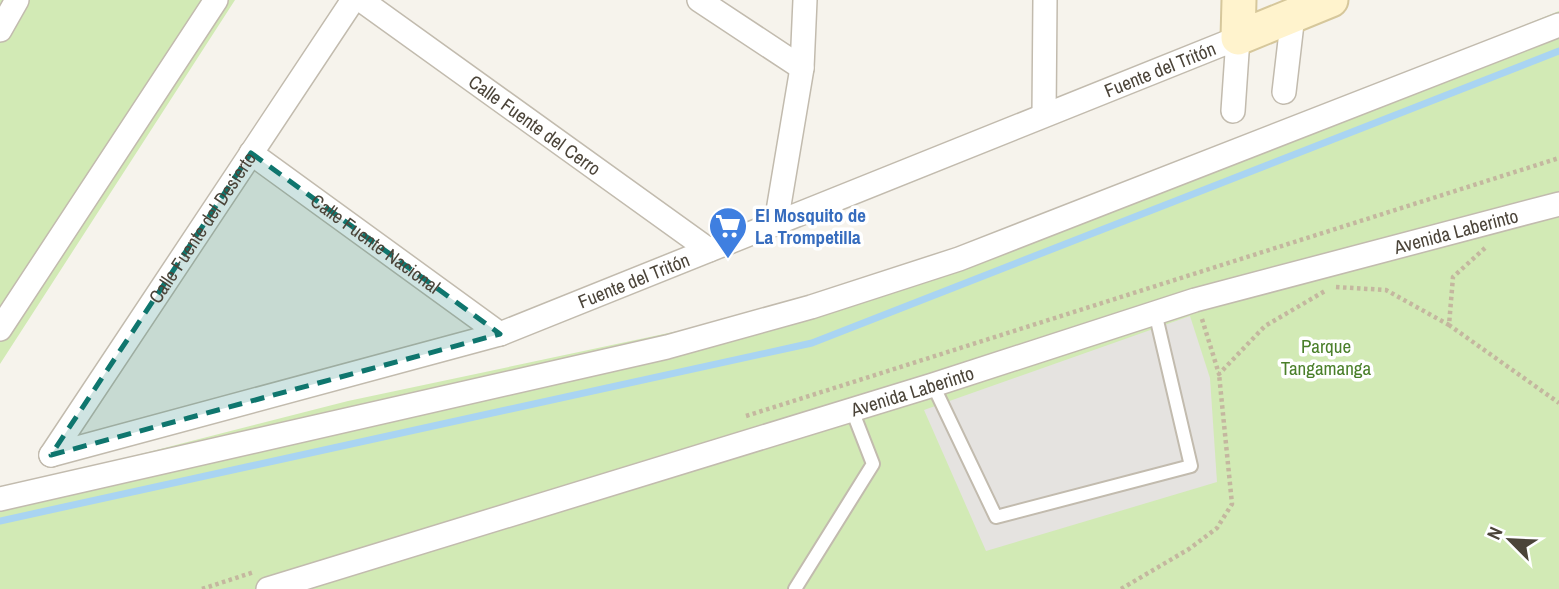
<svg xmlns="http://www.w3.org/2000/svg" width="1559" height="589" font-family="'Archivo Narrow',sans-serif">
  <rect width="100%" height="100%" fill="#f6f3ec"/>
  <!-- green -->
  <path fill="#d2eab5" d="M 0,0 L 235,0 L 0,364 Z
    M 1559,11 L 1559,589 L 0,589 L 0,490 L 348,401 L 744,317 L 827,295 L 1121,189 Z"/>
  <!-- parking -->
  <path fill="#e5e3e0" d="M 1190,316 L 1210,378 L 1217,482 L 986,551 L 924,410 Z"/>
  <g fill="none" stroke-linecap="round" stroke-linejoin="round">
    <!-- stream -->
    <path stroke="#a9d4f2" stroke-width="7" d="M 0,521 L 812,343 L 1559,51"/>
    <defs>
      <path id="lane" d="M 933,385 L 996,517 L 1191,466 L 1155,312
        M 795,589 L 873,464 L 852,410"/>
      <g id="street">
        <path id="s1" d="M 361,0 L 709,250"/>
        <path d="M 699,0 L 802,68"/>
        <path d="M 0,30 L 17,0"/>
        <path d="M 1284,92 L 1293,15"/>
        <path d="M 1044,115 L 1045,0"/>
        <path id="s2" d="M 251,153 L 500,334"/>
        <path d="M 776,223 L 802,68 L 805,0"/>
        <path d="M 0,329 L 216,0"/>
        <path id="s3" d="M 51,455 L 500,334 L 1238,38 L 1233,111"/>
        <path id="s4" d="M 51,455 L 353,0"/>
        <path d="M 0,499 L 667,347 L 811,307 L 959,259 L 1559,25"/>
        <path id="s5" d="M 268,589 L 933,385 L 1195,300 L 1559,204"/>
      </g>
      <path id="secondary" d="M 1239,0 L 1238,38 L 1331,0"/>
    </defs>
    <!-- lane casing -->
    <use href="#lane" stroke="#c2bbae" stroke-width="16"/>
    <!-- street casing -->
    <use href="#street" stroke="#c2bbae" stroke-width="26"/>
    <!-- secondary casing -->
    <use href="#secondary" stroke="#d6c79b" stroke-width="37"/>
    <!-- path -->
    <path stroke="#c4b79f" stroke-width="4.5" stroke-dasharray="3.5 3.5" stroke-linecap="butt" d="M 1485,248 L 1453,277 L 1449,325 L 1559,403
      M 1336,287 L 1386,290 L 1449,325
      M 1202,319 L 1219,374 L 1265,326 L 1325,291
      M 746,416 L 1559,158
      M 202,589 L 254,572
      M 1121,589 L 1189,549 L 1217,528 L 1232,504 L 1219,374"/>
    <!-- lane -->
    <use href="#lane" stroke="#fff" stroke-width="12"/>
    <!-- street -->
    <use href="#street" stroke="#fff" stroke-width="23"/>
    <!-- secondary -->
    <use href="#secondary" stroke="#fff3cd" stroke-width="33"/>
  </g>
  <!-- marked area -->
  <path fill="#0f766e" fill-opacity="0.2" stroke="#0f766e" stroke-width="5" stroke-dasharray="14 9" stroke-linejoin="round" d="M 251,153 L 500,334 L 51,455 Z"/>
  <!-- icons -->
  <defs>
    <symbol id="supermarket-pin" viewBox="-11 -11 22 30"><path d="M0 17L-7.5 6A9.5 9.5 0 1 1 7.5 6Z" fill="#3f7fe0" stroke="#fff"/><path d="M-6-5.5h2.5l.6 2H6L4.5 2H-2.5L-4.4-4H-6ZM-1.5 3.2a1.3 1.3 0 1 0 .1 0ZM3 3.2a1.3 1.3 0 1 0 .1 0Z" fill="#fff"/></symbol>
  </defs>
  <g fill-rule="evenodd">
    <use href="#supermarket-pin" x="706" y="204" width="44" height="60"/>
  </g>
  <g text-anchor="middle" stroke-width="7" stroke-linejoin="round" paint-order="stroke">
    <!-- street labels -->
    <g font-size="19" fill="#4b4439" stroke="#fff">
      <text dy="7" stroke="none"><textPath href="#s3" startOffset="1176">Fuente del Tritón</textPath></text>
      <text dy="7" stroke="none"><textPath href="#s1" startOffset="214">Calle Fuente del Cerro</textPath></text>
      <text dy="7" stroke="none"><textPath href="#s4" startOffset="273">Calle Fuente del Desierto</textPath></text>
      <text dy="7" stroke="none"><textPath href="#s5" startOffset="1241">Avenida Laberinto</textPath></text>
      <text dy="7" stroke="none"><textPath href="#s2" startOffset="154">Calle Fuente Nacional</textPath></text>
      <text dy="7" stroke="none"><textPath href="#s3" startOffset="609">Fuente del Tritón</textPath></text>
      <text dy="7" stroke="none"><textPath href="#s5" startOffset="674">Avenida Laberinto</textPath></text>
    </g>
    <!-- shop labels -->
    <g font-size="19" font-weight="bold" fill="#366cbe" stroke="#fff" text-anchor="start">
      <text x="755" y="222">El Mosquito de<tspan x="755" dy="22">La Trompetilla</tspan></text>
    </g>
    <!-- park labels -->
    <g font-size="19" fill="#4a7f2a" stroke="#fff">
      <text x="1326" y="353">Parque<tspan x="1326" dy="22">Tangamanga</tspan></text>
    </g>
  </g>
  <!-- north arrow -->
  <g transform="translate(1510 540) rotate(294)" stroke="#ffffff" stroke-width="5" paint-order="stroke">
  <path d="M0-5L12 26L0 18L-12 26Z" fill="#4b4439"/>
  <text y="-10" font-size="19" font-weight="bold" text-anchor="middle" fill="#4b4439">N</text>
  </g>
</svg>
